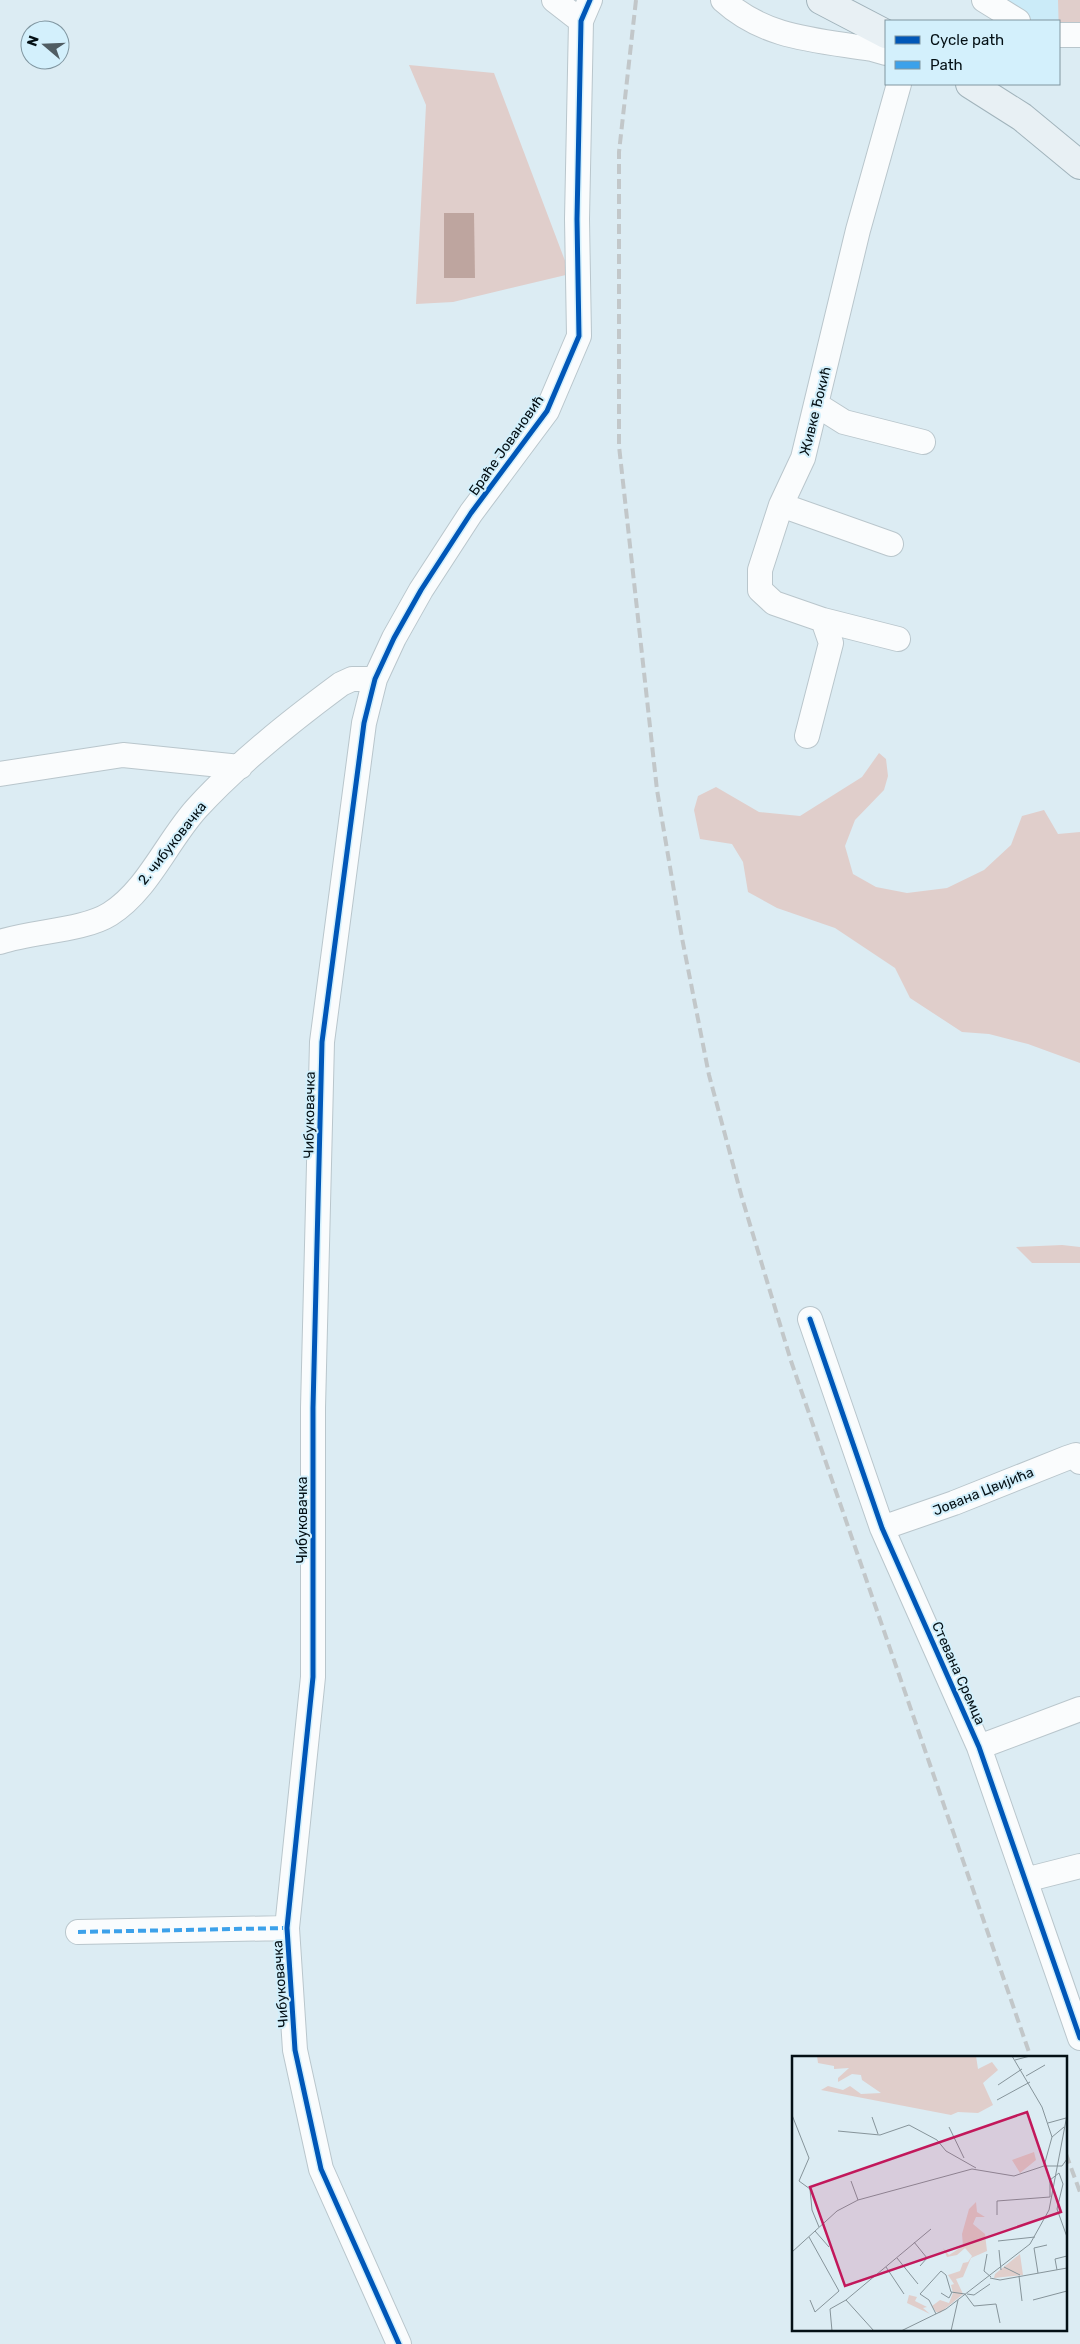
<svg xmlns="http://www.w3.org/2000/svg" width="1080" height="2344" font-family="Rubik,sans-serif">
  <rect width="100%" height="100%" fill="#dcecf3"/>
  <!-- built -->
  <path fill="#cbebf8" d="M 984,0 L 1080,0 L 1059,36 L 1059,21 L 1018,21 Z"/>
  <!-- green -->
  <path fill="#e0cecb" d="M 1058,0 L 1080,0 L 1080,36 L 1059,36 Z
    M 409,65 L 494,73 L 570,274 L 453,302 L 416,304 L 426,105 Z
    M 879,753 L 886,759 L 888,776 L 884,790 L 855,820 L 845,846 L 853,874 L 876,887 L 907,893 L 947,888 L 984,870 L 1011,845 L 1022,816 L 1044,810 L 1058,834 L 1080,832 L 1080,1063 L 1028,1044 L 989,1034 L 962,1032 L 910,998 L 895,968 L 835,928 L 777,908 L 748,892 L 743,862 L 732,844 L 700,839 L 694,810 L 698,796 L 716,787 L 759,812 L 800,816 L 862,777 Z
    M 1062,1245 L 1080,1247 L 1080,1263 L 1032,1263 L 1016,1247 Z"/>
  <!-- water -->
  <path fill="#bea59f" d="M 444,213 L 474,213 L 475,278 L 444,278 Z"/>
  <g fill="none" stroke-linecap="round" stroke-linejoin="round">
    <defs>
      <path id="minor" d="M 554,0 L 581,21
        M 723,0 C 766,39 817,40 872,49 L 886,53
        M 984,0 L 1018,21
        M 1059,35 L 1080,35
        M 817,405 L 844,422 L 923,442
        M 781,505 L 891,544
        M 898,639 L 823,620 L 774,603 L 760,590 L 760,570 L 781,505 L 803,458 L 858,230 L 899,84
        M 807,736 L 831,643 L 823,620
        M 0,774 L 123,755 L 240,767
        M 0,942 C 32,931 83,931 110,914 C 148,890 167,841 197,808 C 239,762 291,721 341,684 L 352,679 L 375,679
        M 810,1319 L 882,1528 L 979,1747 L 1080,2038
        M 882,1528 L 954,1503 L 1067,1458 L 1076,1455 L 1080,1462
        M 979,1747 L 1080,1709
        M 1025,1880 L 1080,1866
        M 78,1932 L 287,1928
        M 399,2344 L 321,2169 L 295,2050 L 287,1928 L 313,1677 L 313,1408 L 322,1042 L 364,723 L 375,679 L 394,638 L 421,590 L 471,513 L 547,411 L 579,336 L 577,219 L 581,21 L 590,0"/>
      <path id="major" d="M 821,0 L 886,34
        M 970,84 L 1022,117 L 1080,165"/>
    </defs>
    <!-- minor casing -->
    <use href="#minor" stroke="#b9c6cc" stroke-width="26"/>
    <!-- major casing -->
    <use href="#major" stroke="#a1b3bb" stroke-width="30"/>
    <!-- minor -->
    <use href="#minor" stroke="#fafcfd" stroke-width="24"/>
    <!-- major -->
    <use href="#major" stroke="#e8f0f4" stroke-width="28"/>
    <!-- rail -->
    <path stroke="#c2c7c9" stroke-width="4" stroke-dasharray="10 5" stroke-linecap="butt" d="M 636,0 L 619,152 L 619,446 L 657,790 L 682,938 L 709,1075 L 742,1198 L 791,1361 L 1031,2058
      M 1066,2154 L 1080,2192"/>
    <!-- quiet -->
    <path stroke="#3ca1ea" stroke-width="4" stroke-dasharray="8 4" stroke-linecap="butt" d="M 78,1932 L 287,1928"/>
    <defs>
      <path id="cycleway" d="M 810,1319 L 882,1528 L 979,1747 L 1080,2038
        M 399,2344 L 321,2169 L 295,2050 L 287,1928 L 313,1677 L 313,1408 L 322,1042 L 364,723 L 375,679 L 394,638 L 421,590 L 471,513 L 547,411 L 579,336 L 577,219 L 581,21 L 590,0"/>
    </defs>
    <!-- cycleway casing -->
    <use href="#cycleway" stroke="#d3f0fc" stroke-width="8"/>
    <!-- cycleway -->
    <use href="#cycleway" stroke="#0057b8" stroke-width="5"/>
  </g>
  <g text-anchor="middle" stroke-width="4" stroke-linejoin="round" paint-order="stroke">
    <!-- street labels -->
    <g font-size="14" fill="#041015" stroke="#d3f0fc">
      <text transform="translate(815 411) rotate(-76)" y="5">Живке Ђокић</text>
      <text transform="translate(506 445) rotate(-55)" y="5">Браће Јовановић</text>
      <text transform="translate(172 843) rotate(-52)" y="5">2. чибуковачка</text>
      <text transform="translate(309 1115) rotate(-89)" y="5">Чибуковачка</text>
      <text transform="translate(983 1491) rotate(-22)" y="5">Јована Цвијића</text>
      <text transform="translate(302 1520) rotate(-90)" y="5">Чибуковачка</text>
      <text transform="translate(959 1673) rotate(66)" y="5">Стевана Сремца</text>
      <text transform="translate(280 1984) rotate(-94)" y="5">Чибуковачка</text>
    </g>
  </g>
  <!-- overview -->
  <g transform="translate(792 2056)">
    <rect width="275" height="275" fill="#dcecf3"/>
    <path d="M 25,0 L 184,0 L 186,13 L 200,6 L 206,14 L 191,27 L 201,49 L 186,57 L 166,56 L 159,59 L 29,34 L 36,30 L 51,34 L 58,30 L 69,38 L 89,37 L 70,24 L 69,19 L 60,18 L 46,26 L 46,22 L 57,12 L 42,13 L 42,10 L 26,7 ZM 242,96 L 244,104 L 228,117 L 220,104 ZM 184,146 L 185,156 L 193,161 L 184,161 L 181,168 L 193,178 L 195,195 L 179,202 L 171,221 L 164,223 L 171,238 L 148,257 L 144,256 L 140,250 L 148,244 L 157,247 L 161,237 L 159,229 L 162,228 L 156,219 L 168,215 L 171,207 L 176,206 L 180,200 L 173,192 L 165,199 L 155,201 L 151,192 L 157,199 L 171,190 L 170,178 L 177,153 ZM 228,198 L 231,219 L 202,222 L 203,218 ZM 117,239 L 125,241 L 123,245 L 135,251 L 131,252 L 138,258 L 115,247 Z" fill="#e0cecb"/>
    <path fill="none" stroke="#86949a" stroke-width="1" d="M 220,0 L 250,51 L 260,81M 223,4 L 238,0M 234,20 L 253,9M 206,29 L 230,13M 205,44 L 238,26M 0,59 L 17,102 L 7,125 L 18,133 L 20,154 L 27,171M 80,61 L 86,78M 256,67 L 274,62M 157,71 L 172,102M 46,75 L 88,79 L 117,69 L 145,84 L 154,95 L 184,112M 252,110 L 260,81 L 272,71M 59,125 L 66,144M 205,159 L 205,145 L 258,141 L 258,124 L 267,117 L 271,128 L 265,153 L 275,181M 23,175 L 37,191M 17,181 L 47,235 L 23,256 L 18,244M 206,185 L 243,181M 122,186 L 135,202 L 128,210M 207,194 L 209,214M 0,196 L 45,155 L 66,144 L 180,113 L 222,120 L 252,110 L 270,110 L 275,103M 195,198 L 192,215 L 199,221M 105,202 L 126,228M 94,211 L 112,238M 212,211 L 228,219M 265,214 L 263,203 L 275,200M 246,217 L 242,192 L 255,189M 227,220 L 230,245M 198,222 L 208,224 L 275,212M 149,237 L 157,242 L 160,236M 175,238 L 182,239 L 198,228M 241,244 L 275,235M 144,258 L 137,244 L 128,238 L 149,215 L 154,219 L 159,236 L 173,238 L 182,250 L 204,248 L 208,267M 40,275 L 38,253 L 54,244M 82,275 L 54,244 L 139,173M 109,275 L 154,253 L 238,188 L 257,154 L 275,59M 159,275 L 166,244"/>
    <path fill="#c2185b" fill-opacity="0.15" stroke="#c2185b" stroke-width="2.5" d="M 235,56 L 269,156 L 53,230 L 18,131 Z"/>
    <rect width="275" height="275" fill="none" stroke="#041015" stroke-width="2.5"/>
  </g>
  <!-- legend -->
  <rect x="885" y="20" width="175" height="65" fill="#d3f0fc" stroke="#8096a0"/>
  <rect x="895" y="36" width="25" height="8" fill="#0057b8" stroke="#8096a0"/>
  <text x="930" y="45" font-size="15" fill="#041015">Cycle path</text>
  <rect x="895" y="61" width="25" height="8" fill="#3ca1ea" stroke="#8096a0"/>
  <text x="930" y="70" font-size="15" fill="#041015">Path</text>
  <!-- north arrow -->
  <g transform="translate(45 45) rotate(289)"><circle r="24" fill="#d3f0fc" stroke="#8096a0"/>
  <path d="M0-4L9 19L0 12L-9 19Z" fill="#505d63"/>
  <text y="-8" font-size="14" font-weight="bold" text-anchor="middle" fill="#041015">N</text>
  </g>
</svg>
